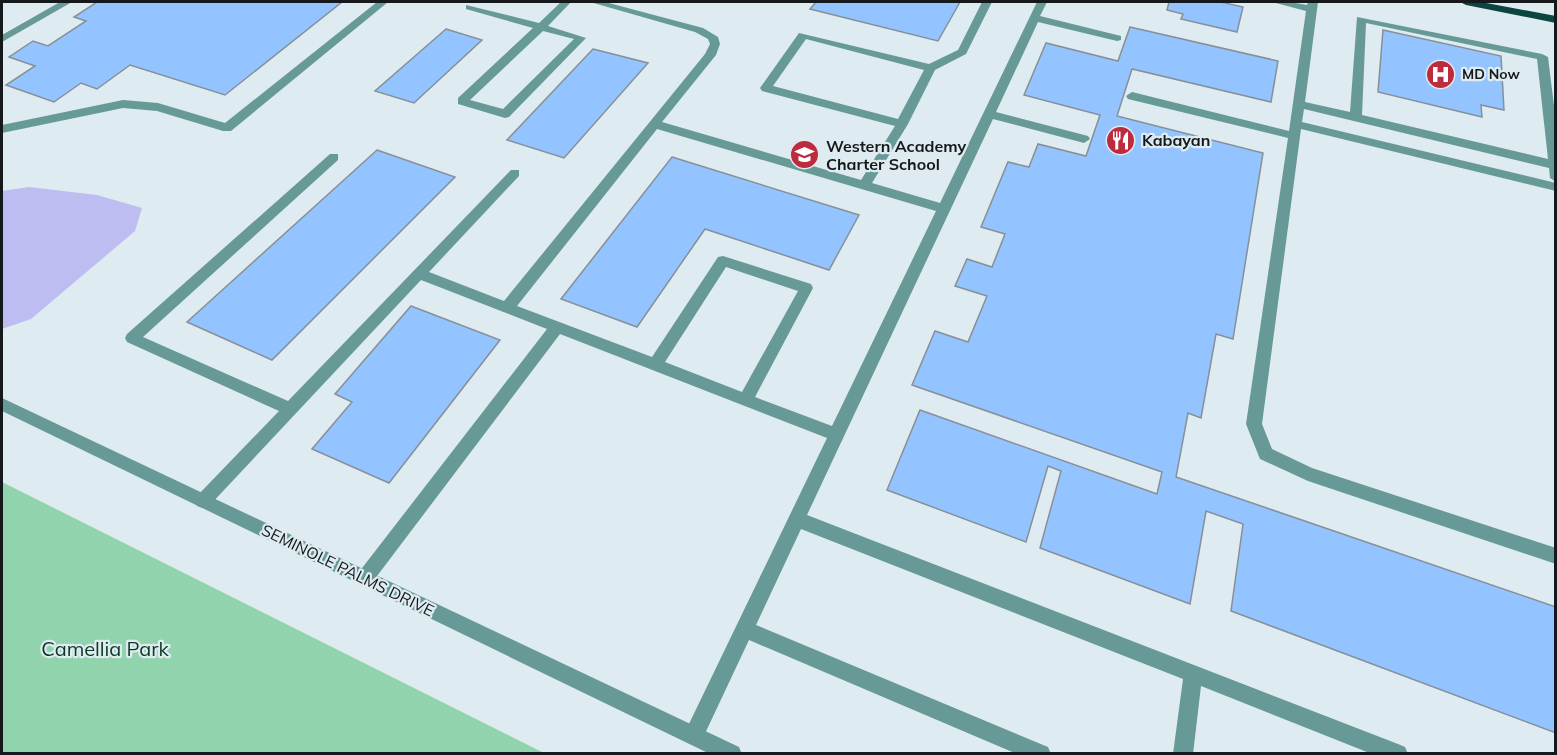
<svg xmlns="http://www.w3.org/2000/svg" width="1557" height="755" font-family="Mulish,sans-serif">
  <rect width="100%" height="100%" fill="#deebf0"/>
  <!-- green -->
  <path fill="#91d3ac" d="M 2,482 L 544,753 L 2,753 Z"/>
  <!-- water -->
  <path fill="#bdbdf2" d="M 29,187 L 97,195 L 142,208 L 135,231 L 31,319 L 2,329 L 2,191 Z"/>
  <!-- building -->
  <path fill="#93c4ff" stroke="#878f98" stroke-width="1.5" d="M 97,2 L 342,2 L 225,95 L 130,65 L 97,89 L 81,83 L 54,102 L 6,85 L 35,66 L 9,57 L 33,41 L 48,46 L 86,21 L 74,17 Z
    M 816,2 L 960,2 L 938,41 L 810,9 Z
    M 1169,2 L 1221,2 L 1243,7 L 1237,32 L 1181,19 L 1183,14 L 1167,10 Z
    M 1130,27 L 1278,61 L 1271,102 L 1132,69 L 1117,116 L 1263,153 L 1233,339 L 1216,334 L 1201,418 L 1188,413 L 1176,477 L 1556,607 L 1556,733 L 1231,611 L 1243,524 L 1206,511 L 1190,604 L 1040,548 L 1061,471 L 1048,466 L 1026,542 L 887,490 L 920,410 L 1157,494 L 1162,472 L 912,385 L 935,331 L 968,342 L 987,296 L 955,286 L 967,259 L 992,267 L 1005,234 L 981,227 L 1008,162 L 1029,167 L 1038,144 L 1086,156 L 1100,115 L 1024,95 L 1046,43 L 1118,61 Z
    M 446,29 L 482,40 L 414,103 L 375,91 Z
    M 1383,30 L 1501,56 L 1504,110 L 1481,105 L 1482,117 L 1378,92 Z
    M 593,49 L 648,63 L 564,158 L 507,140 Z
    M 377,150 L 455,177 L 272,360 L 187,322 Z
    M 672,157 L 859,215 L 829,270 L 705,229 L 637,327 L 561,299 Z
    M 411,306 L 500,340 L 389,483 L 312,449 L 352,402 L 335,394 Z"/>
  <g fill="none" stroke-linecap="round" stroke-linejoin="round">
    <!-- service -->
    <path fill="#679a96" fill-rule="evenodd" d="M 60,2 L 72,2 L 2,42 L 2,35 Z
      M 377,2 L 388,2 L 231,131 L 223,131 L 157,111 L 123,108 L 2,133 L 2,125 L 123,100 L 158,103 L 225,123 Z
      M 561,2 L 571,2 L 548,26 L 586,38 L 509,117 L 505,118 L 458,104 L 458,98 L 533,28 L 466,9 L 466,5 L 539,23 ZM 543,31 L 574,39 L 503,109 L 470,100 Z
      M 590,2 L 605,2 L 703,28 L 718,37 L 720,44 L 716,55 L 662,122 L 861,180 L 895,126 L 762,91 L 760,88 L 799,33 L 929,64 L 958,50 L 982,2 L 992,2 L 966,54 L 935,70 L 908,124 L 872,183 L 940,203 L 1037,2 L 1047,2 L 1040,16 L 1121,36 L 1121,40 L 1117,41 L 1038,22 L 996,112 L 1088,136 L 1090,139 L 1084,143 L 993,119 L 807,515 L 1398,744 L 1405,747 L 1408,754 L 1372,754 L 1201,686 L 1193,754 L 1173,754 L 1183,679 L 801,529 L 756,625 L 1048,747 L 1051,754 L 1017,754 L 749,640 L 701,742 L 694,745 L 687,742 L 684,735 L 687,728 L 827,438 L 560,334 L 371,584 L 365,586 L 359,584 L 356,578 L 359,572 L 547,329 L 421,280 L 209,506 L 203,508 L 197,506 L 195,501 L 197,496 L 279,411 L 127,342 L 125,338 L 127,334 L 330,154 L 338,154 L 338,160 L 143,337 L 288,401 L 511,170 L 519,170 L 519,176 L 429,272 L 504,301 L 705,54 L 710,44 L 708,39 L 695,32 ZM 806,39 L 924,70 L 898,119 L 773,86 ZM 657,129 L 936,211 L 832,426 L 755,397 L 813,288 L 811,284 L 723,256 L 718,257 L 652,357 L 517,306 ZM 726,267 L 798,291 L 742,392 L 665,362 Z
      M 1272,2 L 1290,2 L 1307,5 L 1308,2 L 1318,2 L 1305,102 L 1350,112 L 1357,17 L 1542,54 L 1548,57 L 1556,122 L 1556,182 L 1550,178 L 1549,168 L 1304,109 L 1302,122 L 1556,183 L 1556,191 L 1301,129 L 1262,424 L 1272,449 L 1312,468 L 1556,548 L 1556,564 L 1308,481 L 1260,459 L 1246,424 L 1288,138 L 1128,99 L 1126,96 L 1132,92 L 1289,131 L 1306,11 ZM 1366,23 L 1537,59 L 1548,159 L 1362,115 Z"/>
    <!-- minor -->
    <path fill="#679a96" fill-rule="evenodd" d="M 2,398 L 739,747 L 742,754 L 710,754 L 2,411 Z"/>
    <!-- trunk -->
    <path fill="#0c4441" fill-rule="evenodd" d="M 1460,2 L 1481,2 L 1556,16 L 1556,23 L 1466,5 Z"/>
  </g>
  <!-- icons -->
  <defs>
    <symbol id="hospital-disc" viewBox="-11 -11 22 22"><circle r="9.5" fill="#bd2c3e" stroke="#deebf0"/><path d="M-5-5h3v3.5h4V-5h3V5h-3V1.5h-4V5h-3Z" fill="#fff"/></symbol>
    <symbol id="restaurant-disc" viewBox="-11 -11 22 22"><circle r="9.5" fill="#bd2c3e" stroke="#deebf0"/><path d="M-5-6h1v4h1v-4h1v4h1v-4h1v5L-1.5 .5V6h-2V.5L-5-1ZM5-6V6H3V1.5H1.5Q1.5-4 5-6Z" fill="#fff"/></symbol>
    <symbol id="school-disc" viewBox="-11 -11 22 22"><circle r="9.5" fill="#bd2c3e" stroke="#deebf0"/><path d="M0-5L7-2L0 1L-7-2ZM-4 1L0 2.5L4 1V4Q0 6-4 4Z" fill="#fff"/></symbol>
  </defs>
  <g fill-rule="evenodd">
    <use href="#hospital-disc" x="1424" y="58" width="33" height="33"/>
    <use href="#restaurant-disc" x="1104" y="124" width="33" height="33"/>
    <use href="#school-disc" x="788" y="138" width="33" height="33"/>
  </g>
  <g text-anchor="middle" stroke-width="4.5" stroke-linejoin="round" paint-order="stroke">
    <!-- far-poi labels -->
    <g font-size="14" font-weight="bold" fill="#15191b" stroke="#deebf0" text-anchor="start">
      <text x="1462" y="79">MD Now</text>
    </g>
    <!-- poi labels -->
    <g font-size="16" font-weight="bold" fill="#15191b" stroke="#deebf0" text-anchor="start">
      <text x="1142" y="146">Kabayan</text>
      <text x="826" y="152">Western Academy<tspan x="826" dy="18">Charter School</tspan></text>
    </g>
    <!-- street labels -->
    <g font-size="16" fill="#15191b" stroke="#deebf0">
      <text transform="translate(348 570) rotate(26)" y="6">SEMINOLE PALMS DRIVE</text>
    </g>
    <!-- near-park labels -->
    <g font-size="20" fill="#0d3924" stroke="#deebf0">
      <text x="105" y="656">Camellia Park</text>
    </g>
  </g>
  <!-- border -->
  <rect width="1557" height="755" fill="none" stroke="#15191b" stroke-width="6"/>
</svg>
